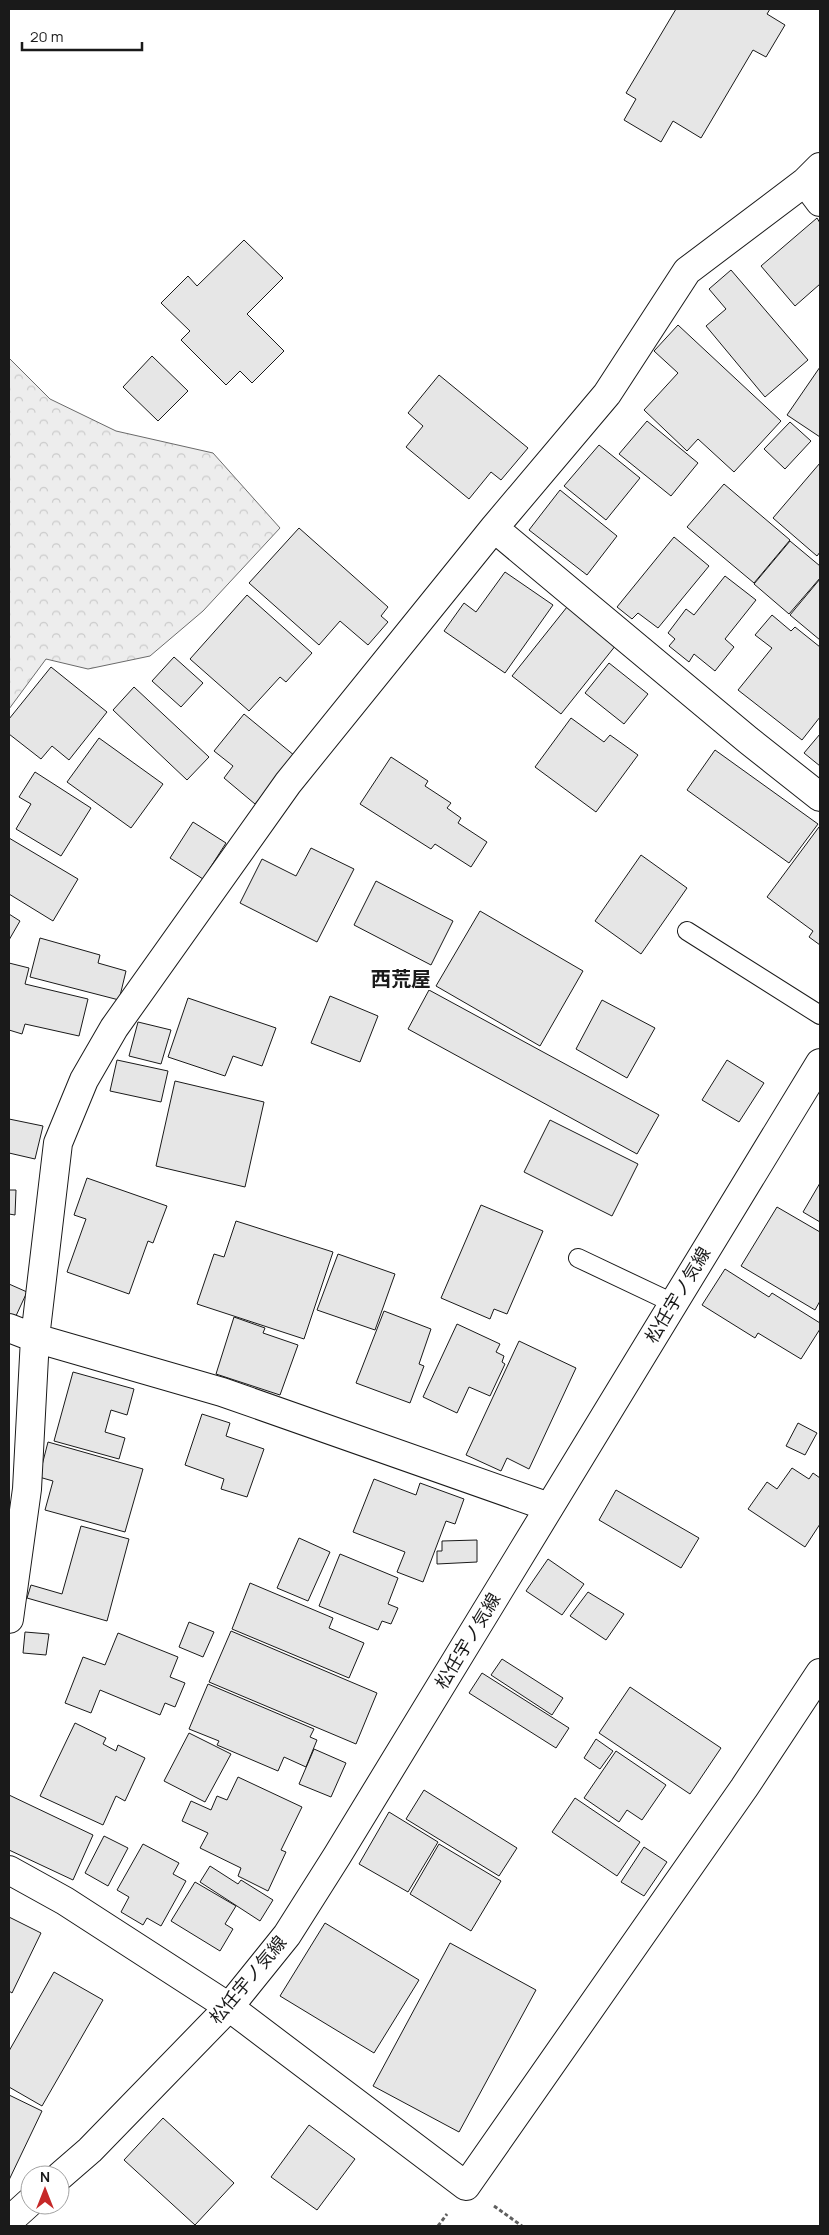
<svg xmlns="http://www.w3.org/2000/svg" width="829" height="2235" font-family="Manrope,'Noto Sans JP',sans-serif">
  <defs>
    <pattern id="forest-crowns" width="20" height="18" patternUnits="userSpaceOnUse" patternTransform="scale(1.25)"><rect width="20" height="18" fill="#ededed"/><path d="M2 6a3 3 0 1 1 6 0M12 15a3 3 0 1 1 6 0" fill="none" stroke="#cbcbcb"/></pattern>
  </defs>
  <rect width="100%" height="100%" fill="#fff"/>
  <!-- forest -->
  <path fill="url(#forest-crowns)" stroke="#6a6a6a" d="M 9,358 L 50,399 L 116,431 L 213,453 L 280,528 L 203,611 L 150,656 L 88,669 L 46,659 L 9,709 Z"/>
  <!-- building -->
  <path fill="#e6e6e6" stroke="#1a1a1a" d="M 676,9 L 770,9 L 767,14 L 785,25 L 766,57 L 753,50 L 701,138 L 673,121 L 661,142 L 624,120 L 636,99 L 626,93 Z
    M 817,218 L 820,223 L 820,284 L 795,306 L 761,266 Z
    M 244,240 L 283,278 L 247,314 L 284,351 L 252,383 L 240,371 L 226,385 L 181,340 L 190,331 L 161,303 L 188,276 L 197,286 Z
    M 731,270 L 808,360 L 765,397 L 706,326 L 726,309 L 709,289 Z
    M 678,325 L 781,421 L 734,472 L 698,439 L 687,451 L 644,410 L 678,373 L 654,351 Z
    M 152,356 L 188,391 L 158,421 L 123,387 Z
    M 820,367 L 820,437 L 787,415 Z
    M 439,375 L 528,448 L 501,480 L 491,472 L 469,499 L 406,447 L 423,426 L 408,413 Z
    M 647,421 L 698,463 L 671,496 L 619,454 Z
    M 790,422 L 811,441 L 785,469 L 764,449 Z
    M 599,445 L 640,478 L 606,520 L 564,486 Z
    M 820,463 L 820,552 L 817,556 L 773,518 Z
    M 724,484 L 790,540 L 754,583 L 687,527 Z
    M 560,490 L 617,536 L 587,575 L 529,530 Z
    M 299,528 L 388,607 L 381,616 L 388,622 L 368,645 L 340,621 L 319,645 L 249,583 Z
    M 674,537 L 709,566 L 658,628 L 638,613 L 632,619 L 617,607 Z
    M 790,541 L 820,566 L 820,578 L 789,614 L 754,584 Z
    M 505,572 L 553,605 L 505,673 L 444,631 L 464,603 L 476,612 Z
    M 725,576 L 756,600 L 725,639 L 734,647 L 715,671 L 694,654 L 689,662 L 669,646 L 675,639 L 668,633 L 686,609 L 694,615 Z
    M 820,579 L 820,640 L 790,615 Z
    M 247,595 L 312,653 L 286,682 L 280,677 L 249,711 L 190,659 Z
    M 567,607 L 616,645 L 561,714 L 512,676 Z
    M 772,615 L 791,631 L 795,627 L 820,647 L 820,717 L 802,740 L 738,690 L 772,648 L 755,635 Z
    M 174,657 L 203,683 L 181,707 L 152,681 Z
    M 609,663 L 648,694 L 624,724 L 585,693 Z
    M 51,667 L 107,712 L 69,760 L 52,746 L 41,759 L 9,734 L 9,719 Z
    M 134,687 L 209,757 L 187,780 L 113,710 Z
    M 244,714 L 295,756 L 255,804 L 224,778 L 233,766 L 214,751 Z
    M 571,718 L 604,742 L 610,735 L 638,755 L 596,812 L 535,767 Z
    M 820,734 L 820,766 L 804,753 Z
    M 99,738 L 163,784 L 131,828 L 67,782 Z
    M 715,750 L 818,824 L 789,863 L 687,790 Z
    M 391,757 L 428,781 L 425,786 L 451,803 L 447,808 L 461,818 L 458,823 L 487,842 L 471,867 L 435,844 L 431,849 L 360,804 Z
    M 35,772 L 91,808 L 61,856 L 16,829 L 31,804 L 19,797 Z
    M 193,822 L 226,843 L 203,879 L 170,858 Z
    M 819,827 L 820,828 L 820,945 L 809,937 L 813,931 L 767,897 Z
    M 9,838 L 78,879 L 53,921 L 9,894 Z
    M 311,848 L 354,869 L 317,942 L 240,903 L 262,859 L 296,876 Z
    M 641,855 L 687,888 L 641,954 L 595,921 Z
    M 376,881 L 453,921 L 431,965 L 354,925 Z
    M 480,911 L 583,971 L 540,1046 L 436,986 Z
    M 9,914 L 20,921 L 9,940 Z
    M 40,938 L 100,955 L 98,963 L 126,971 L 119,1000 L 30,977 Z
    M 9,963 L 29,968 L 25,984 L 88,999 L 79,1036 L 25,1024 L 22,1034 L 9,1030 Z
    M 429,990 L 659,1115 L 637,1154 L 408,1029 Z
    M 330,996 L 378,1016 L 360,1062 L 311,1043 Z
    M 188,998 L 276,1028 L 262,1066 L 233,1056 L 225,1076 L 168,1057 Z
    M 602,1000 L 655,1028 L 627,1078 L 576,1049 Z
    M 138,1022 L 171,1030 L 161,1064 L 129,1056 Z
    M 117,1060 L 168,1071 L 161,1102 L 110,1091 Z
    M 727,1060 L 764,1083 L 739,1122 L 702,1100 Z
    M 175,1081 L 264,1102 L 245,1187 L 156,1166 Z
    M 9,1119 L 43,1126 L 35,1159 L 9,1153 Z
    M 550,1120 L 638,1164 L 612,1216 L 524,1172 Z
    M 87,1178 L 167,1206 L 153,1243 L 148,1241 L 129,1294 L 67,1272 L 86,1219 L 74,1215 Z
    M 820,1183 L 820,1222 L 803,1212 Z
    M 9,1190 L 16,1190 L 15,1215 L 9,1214 Z
    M 481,1205 L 543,1231 L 507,1314 L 494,1309 L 490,1319 L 441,1298 Z
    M 777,1207 L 820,1232 L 820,1301 L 815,1310 L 741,1266 Z
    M 236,1221 L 333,1252 L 304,1339 L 197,1304 L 214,1254 L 224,1257 Z
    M 338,1254 L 395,1274 L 375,1330 L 317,1310 Z
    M 725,1269 L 769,1297 L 772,1293 L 820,1323 L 820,1329 L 801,1359 L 758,1333 L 755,1338 L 702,1305 Z
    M 9,1284 L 27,1292 L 15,1318 L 9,1315 Z
    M 384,1311 L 431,1329 L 419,1364 L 424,1366 L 410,1403 L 356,1383 Z
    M 234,1317 L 265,1328 L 263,1333 L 298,1345 L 280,1395 L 216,1374 Z
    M 457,1324 L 500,1344 L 496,1352 L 504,1356 L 502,1362 L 505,1364 L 490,1396 L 469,1387 L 457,1413 L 423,1397 Z
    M 519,1341 L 576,1368 L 529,1469 L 507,1458 L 501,1471 L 466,1455 Z
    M 73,1372 L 134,1389 L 127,1415 L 111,1410 L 105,1432 L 125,1438 L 119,1459 L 54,1441 Z
    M 202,1414 L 230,1423 L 226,1436 L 264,1449 L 247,1497 L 221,1489 L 224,1479 L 185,1465 Z
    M 798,1423 L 817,1433 L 805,1455 L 786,1446 Z
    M 48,1442 L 143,1469 L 125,1532 L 45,1510 L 53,1481 L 39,1477 Z
    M 792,1468 L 809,1479 L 813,1473 L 820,1478 L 820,1524 L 805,1547 L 748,1509 L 767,1482 L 777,1489 Z
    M 374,1479 L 416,1495 L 420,1483 L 464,1499 L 455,1524 L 446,1521 L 423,1582 L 397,1572 L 405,1552 L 353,1532 Z
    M 616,1490 L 699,1538 L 681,1568 L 599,1520 Z
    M 81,1526 L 129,1539 L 107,1621 L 27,1598 L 31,1585 L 62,1594 Z
    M 299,1538 L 330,1552 L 308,1601 L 277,1588 Z
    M 477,1540 L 477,1562 L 437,1564 L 437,1551 L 442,1551 L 442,1541 Z
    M 340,1554 L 398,1578 L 388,1604 L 398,1608 L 391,1624 L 382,1621 L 378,1630 L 319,1606 Z
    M 548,1559 L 584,1584 L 562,1615 L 526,1591 Z
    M 250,1583 L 333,1618 L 329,1628 L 364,1643 L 349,1678 L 232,1629 Z
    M 588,1592 L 624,1614 L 606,1640 L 570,1616 Z
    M 189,1622 L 214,1632 L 203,1657 L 179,1647 Z
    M 231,1631 L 377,1693 L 356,1744 L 209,1682 Z
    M 25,1632 L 49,1634 L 46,1655 L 23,1653 Z
    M 118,1633 L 178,1657 L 170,1677 L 185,1683 L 175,1707 L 165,1703 L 160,1715 L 100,1690 L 91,1713 L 65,1703 L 83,1657 L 105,1665 Z
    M 502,1659 L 563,1698 L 552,1715 L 491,1675 Z
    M 482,1673 L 569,1728 L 556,1748 L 469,1693 Z
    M 208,1684 L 314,1729 L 310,1737 L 317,1740 L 306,1767 L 284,1757 L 278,1771 L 217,1745 L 219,1741 L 189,1729 Z
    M 630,1687 L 721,1748 L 690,1794 L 599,1733 Z
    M 75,1723 L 106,1738 L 103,1744 L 116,1751 L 118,1745 L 145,1758 L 125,1801 L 116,1796 L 103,1825 L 40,1796 Z
    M 189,1733 L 231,1754 L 205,1802 L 164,1781 Z
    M 596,1739 L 613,1751 L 600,1769 L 584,1758 Z
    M 314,1749 L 346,1763 L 331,1797 L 299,1784 Z
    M 616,1751 L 666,1785 L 642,1820 L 627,1810 L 619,1822 L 584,1798 Z
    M 238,1777 L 302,1807 L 281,1850 L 286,1852 L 268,1891 L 238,1876 L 241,1868 L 200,1848 L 208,1833 L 182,1821 L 191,1801 L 211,1810 L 217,1796 L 227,1800 Z
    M 424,1790 L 517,1848 L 499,1876 L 406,1819 Z
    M 9,1795 L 93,1835 L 73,1880 L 9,1850 Z
    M 575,1798 L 640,1842 L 617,1876 L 552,1832 Z
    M 389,1812 L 438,1842 L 408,1892 L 359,1864 Z
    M 104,1836 L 128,1848 L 108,1886 L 85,1873 Z
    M 143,1844 L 179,1863 L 173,1874 L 186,1881 L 161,1926 L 147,1918 L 143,1925 L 121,1912 L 129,1897 L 117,1890 Z
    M 439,1844 L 501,1881 L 471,1931 L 410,1894 Z
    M 644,1847 L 667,1862 L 644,1896 L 621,1882 Z
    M 210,1866 L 238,1884 L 241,1880 L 273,1900 L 260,1921 L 200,1882 Z
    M 195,1882 L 236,1906 L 225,1924 L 233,1929 L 220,1951 L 171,1921 Z
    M 9,1917 L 41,1933 L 12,1993 L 9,1991 Z
    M 325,1923 L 419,1980 L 374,2053 L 280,1996 Z
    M 450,1943 L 536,1990 L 459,2132 L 373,2086 Z
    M 54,1972 L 103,2000 L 42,2106 L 9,2087 L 9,2051 Z
    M 9,2095 L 42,2111 L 9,2180 Z
    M 163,2118 L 234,2183 L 195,2225 L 124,2160 Z
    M 309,2125 L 355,2159 L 317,2210 L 271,2177 Z"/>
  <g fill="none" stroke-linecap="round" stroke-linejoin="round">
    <defs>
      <path id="service" d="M 687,931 L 820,1015
        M 578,1258 L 673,1303"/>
      <path id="minor" d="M 805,182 L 820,202
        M 494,528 L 748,740 L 820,797
        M 9,1328 L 35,1338 L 222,1392 L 549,1507
        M 9,1619 L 27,1489 L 35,1338 L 58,1143 L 84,1080 L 114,1028 L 288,783 L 494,528 L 607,394 L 687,271 L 805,182 L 820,167
        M 9,1870 L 65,1901 L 229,2007 L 466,2186 L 744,1788 L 820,1673"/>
      <path id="primary" d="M 60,2176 L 90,2150 L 229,2007 L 287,1935 L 337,1856 L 820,1063
        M 9,2221 L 30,2202"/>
    </defs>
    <!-- service casing -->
    <use href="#service" stroke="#1a1a1a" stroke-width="20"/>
    <!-- minor casing -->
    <use href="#minor" stroke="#1a1a1a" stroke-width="30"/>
    <!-- primary casing -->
    <use href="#primary" stroke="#1a1a1a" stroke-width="30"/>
    <!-- path -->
    <path stroke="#5f5f5f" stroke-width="3" stroke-dasharray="4 2.5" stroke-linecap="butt" d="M 494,2206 L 522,2226
      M 438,2226 L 447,2214"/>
    <!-- service -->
    <use href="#service" stroke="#fff" stroke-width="18"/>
    <!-- minor -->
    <use href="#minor" stroke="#fff" stroke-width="28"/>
    <!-- primary -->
    <use href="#primary" stroke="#fff" stroke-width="28"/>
  </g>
  <g text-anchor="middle" stroke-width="4" stroke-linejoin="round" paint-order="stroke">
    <!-- street labels -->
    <g font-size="18" fill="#1a1a1a" stroke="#fff">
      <text transform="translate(678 1295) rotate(-59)" y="6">松任宇ノ気線</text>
      <text transform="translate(468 1641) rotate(-59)" y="6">松任宇ノ気線</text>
      <text transform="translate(248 1980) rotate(-50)" y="6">松任宇ノ気線</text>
    </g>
    <!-- quarter labels -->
    <g font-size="20" font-weight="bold" fill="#1a1a1a" stroke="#fff">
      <text x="401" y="986">西荒屋</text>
    </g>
  </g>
  <!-- border -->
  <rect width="829" height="2235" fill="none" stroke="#1a1a1a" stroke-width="20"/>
  <!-- north arrow -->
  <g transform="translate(45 2190)"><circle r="24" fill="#ffffff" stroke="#a3a3a3"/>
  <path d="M0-4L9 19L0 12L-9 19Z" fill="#c62828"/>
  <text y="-8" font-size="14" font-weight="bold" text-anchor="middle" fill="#1a1a1a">N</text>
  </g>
  <!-- scale -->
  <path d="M22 42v8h120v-8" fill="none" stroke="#1a1a1a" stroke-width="2.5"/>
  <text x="30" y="42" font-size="15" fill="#1a1a1a" stroke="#ffffff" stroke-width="4" paint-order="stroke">20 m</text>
</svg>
